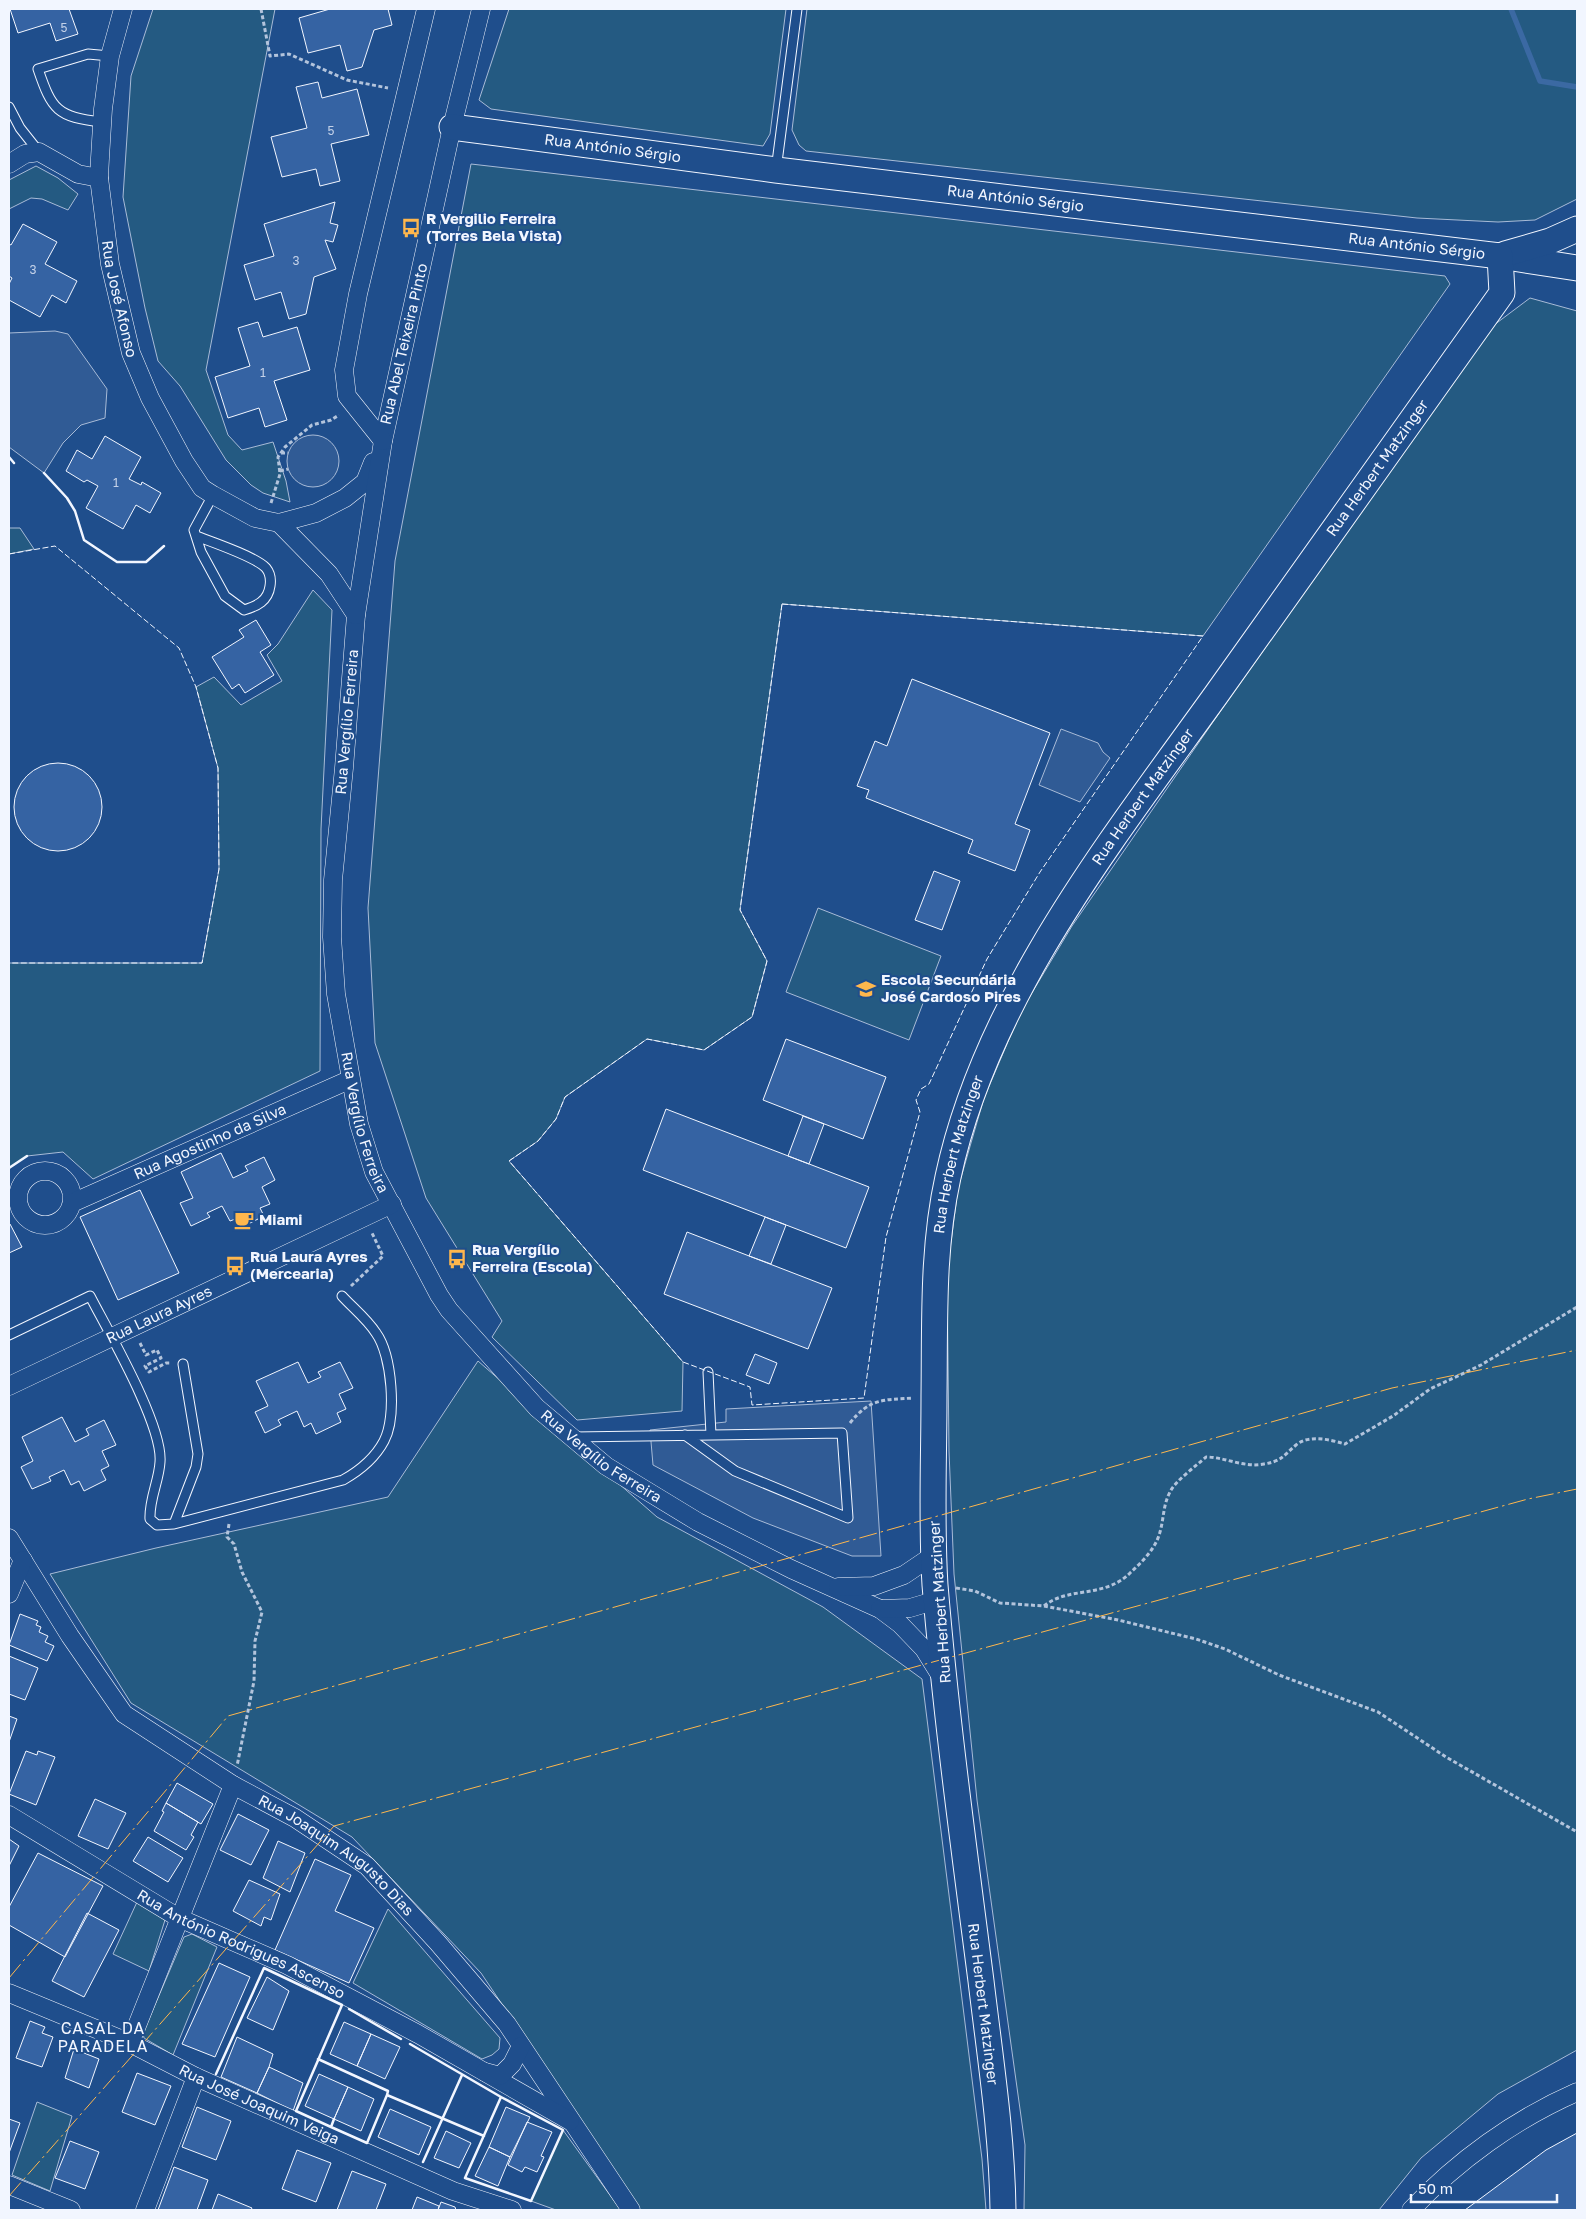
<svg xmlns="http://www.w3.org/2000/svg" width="1586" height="2219" font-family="'Golos Text',sans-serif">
  <rect width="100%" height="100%" fill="#1f4e8c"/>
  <!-- green -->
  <path fill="#245a82" stroke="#a8bbd7" d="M 153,9 L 275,9 L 206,370 L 228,435 L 242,450 L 273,442 L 286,481 L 290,502 L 263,493 L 251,485 L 226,460 L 180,386 L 158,361 L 145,308 L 123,197 L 131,76 Z
    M 509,9 L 786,9 L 770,134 L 763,146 L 491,109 L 479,100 Z
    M 807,9 L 1577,9 L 1577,199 L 1535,220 L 1498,222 L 1417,218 L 806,151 L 799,145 L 792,130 Z
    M 471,164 L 1445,276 L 1450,284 L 1203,636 L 782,604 L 740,910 L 767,961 L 752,1017 L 704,1050 L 647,1039 L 565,1097 L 556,1119 L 538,1141 L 509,1161 L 683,1362 L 682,1411 L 577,1420 L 492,1337 L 502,1321 L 426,1198 L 375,1043 L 368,908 L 395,561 Z
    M 36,166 L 58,178 L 78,194 L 68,210 L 42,199 L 31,198 L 9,209 L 9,180 Z
    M 1530,298 L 1577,311 L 1577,2050 L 1498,2094 L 1421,2158 L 1379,2210 L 1024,2210 L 1025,2145 L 977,1800 L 954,1574 L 949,1451 L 947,1273 L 958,1188 L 984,1098 L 1021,1011 L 1072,926 L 1224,706 L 1494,325 Z
    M 9,528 L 20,528 L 34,549 L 9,554 Z
    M 313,590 L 332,610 L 321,829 L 320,1071 L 93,1179 L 63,1152 L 27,1156 L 9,1168 L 9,963 L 202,963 L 219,869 L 218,768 L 196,687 L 214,677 L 241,705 L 282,681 L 267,655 L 278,644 Z
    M 818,908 L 941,956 L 909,1040 L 786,992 Z
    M 478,1361 L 657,1517 L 823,1607 L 922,1679 L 982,2159 L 986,2210 L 640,2210 L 481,1973 L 352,1837 L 131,1703 L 50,1574 L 156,1548 L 388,1497 Z
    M 137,1902 L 165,1920 L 149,1971 L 113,1954 Z
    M 388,1909 L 500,2038 L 499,2049 L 492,2055 L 482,2059 L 353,1983 Z
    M 192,1934 L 217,1947 L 173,2055 L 144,2038 L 143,2033 L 184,1937 Z
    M 37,2102 L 72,2116 L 50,2191 L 12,2175 Z
    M 563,2130 L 620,2209 L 620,2210 L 556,2210 L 531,2201 Z"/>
  <!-- parking -->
  <path fill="#305b95" stroke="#a8bbd7" d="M 55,331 L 68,334 L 107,389 L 105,418 L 81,425 L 63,443 L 44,473 L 9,447 L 9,333 Z
    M287 461a26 26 0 1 1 52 0a26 26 0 1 1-52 0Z
    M 1061,729 L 1098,743 L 1103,752 L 1110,758 L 1080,802 L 1039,785 Z
    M 871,1401 L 881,1556 L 852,1556 L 753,1518 L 653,1465 L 650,1430 L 726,1422 L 726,1409 Z"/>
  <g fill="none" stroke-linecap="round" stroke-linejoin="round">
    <!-- stream -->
    <path stroke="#3b69a3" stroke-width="5.5" d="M 1511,9 L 1540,81 L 1577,87"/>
  </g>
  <!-- building -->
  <path fill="#3563a3" stroke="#f2f6ff" d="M 10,9 L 69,9 L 78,34 L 56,41 L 50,23 L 18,33 Z
    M 330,9 L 388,9 L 392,25 L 374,30 L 362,67 L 347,71 L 340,45 L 308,53 L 299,18 Z
    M 318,82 L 322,98 L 357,89 L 369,135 L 331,144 L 340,181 L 320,186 L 316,169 L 282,177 L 271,137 L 307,128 L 296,87 Z
    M 335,202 L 330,223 L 338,225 L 333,242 L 325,240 L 336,269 L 314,277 L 306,314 L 289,319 L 281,292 L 255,300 L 244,265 L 274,256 L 264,224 Z
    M 23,224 L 57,242 L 45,264 L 77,281 L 66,303 L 52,295 L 40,317 L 9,300 L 9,284 L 12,278 L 9,276 L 9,244 L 11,245 Z
    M 258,322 L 263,337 L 297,327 L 310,370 L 274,381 L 287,420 L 265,427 L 259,408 L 228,418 L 215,377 L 250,366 L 238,328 Z
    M 105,436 L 141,457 L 129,479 L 141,485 L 142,482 L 161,493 L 150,513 L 136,505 L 123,529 L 86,508 L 98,486 L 87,480 L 84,482 L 66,471 L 77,450 L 92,459 Z
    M 256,620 L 271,645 L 260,652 L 274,675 L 245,693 L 239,684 L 232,689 L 212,657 L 244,637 L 239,630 Z
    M 912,679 L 1050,733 L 1015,824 L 1030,830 L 1015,871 L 968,853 L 973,840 L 866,798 L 869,790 L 857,786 L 875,741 L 887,746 Z
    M14 807a44 44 0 1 1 88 0a44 44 0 1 1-88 0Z
    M 934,871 L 960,881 L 942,930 L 915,920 Z
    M 786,1039 L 886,1077 L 863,1139 L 763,1100 Z
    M 666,1109 L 869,1187 L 846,1248 L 643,1170 Z
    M 803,1116 L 824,1124 L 809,1164 L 788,1156 Z
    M 221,1153 L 233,1178 L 248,1171 L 245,1166 L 264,1157 L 275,1180 L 262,1187 L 270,1204 L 260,1208 L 264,1216 L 242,1227 L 238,1218 L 230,1221 L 222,1206 L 207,1213 L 210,1217 L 191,1226 L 180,1203 L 193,1198 L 181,1172 Z
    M 140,1190 L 179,1273 L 118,1300 L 80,1217 Z
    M 765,1217 L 786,1225 L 771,1264 L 749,1256 Z
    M 10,1224 L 22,1247 L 9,1253 L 9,1225 Z
    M 687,1232 L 832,1288 L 808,1349 L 664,1294 Z
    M 755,1354 L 777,1363 L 769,1384 L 746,1375 Z
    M 298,1362 L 308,1383 L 321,1377 L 318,1372 L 340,1362 L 353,1388 L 339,1394 L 346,1409 L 337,1413 L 341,1422 L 316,1434 L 311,1423 L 304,1427 L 297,1411 L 278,1420 L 281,1425 L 265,1433 L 255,1412 L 268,1406 L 256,1381 Z
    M 62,1417 L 75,1442 L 89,1435 L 86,1429 L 104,1420 L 116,1445 L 102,1451 L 109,1466 L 101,1470 L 106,1480 L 84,1491 L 79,1481 L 71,1485 L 64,1470 L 49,1477 L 51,1481 L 32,1489 L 21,1467 L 33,1461 L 22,1437 Z
    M 20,1614 L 38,1621 L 36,1625 L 41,1627 L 39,1632 L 48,1636 L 45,1642 L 54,1646 L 47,1661 L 9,1645 Z
    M 9,1656 L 38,1668 L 25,1700 L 9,1694 Z
    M 9,1716 L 17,1719 L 9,1742 Z
    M 26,1751 L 37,1755 L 38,1751 L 55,1757 L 36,1805 L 9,1794 Z
    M 177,1783 L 213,1804 L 201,1824 L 166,1803 Z
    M 95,1799 L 126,1813 L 108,1849 L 78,1836 Z
    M 166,1803 L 198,1822 L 191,1835 L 194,1837 L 186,1850 L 154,1831 L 164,1812 L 162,1811 Z
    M 238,1814 L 269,1830 L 251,1865 L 220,1850 Z
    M 148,1837 L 183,1858 L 168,1882 L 133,1861 Z
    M 9,1839 L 19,1846 L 9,1866 Z
    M 278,1841 L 305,1853 L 290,1892 L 263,1878 Z
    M 38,1853 L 103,1886 L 65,1957 L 9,1925 L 9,1907 Z
    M 315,1859 L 351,1875 L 335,1911 L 374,1928 L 349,1983 L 275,1950 Z
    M 249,1880 L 280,1894 L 271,1920 L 264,1917 L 261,1926 L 233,1911 Z
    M 87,1913 L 119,1930 L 84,1997 L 52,1981 Z
    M 219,1963 L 250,1977 L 215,2057 L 182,2044 Z
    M 267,1977 L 289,1991 L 273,2030 L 247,2018 Z
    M 30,2021 L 45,2027 L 42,2033 L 53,2037 L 42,2067 L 16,2058 Z
    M 344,2022 L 371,2034 L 357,2066 L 330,2054 Z
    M 371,2034 L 400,2047 L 385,2079 L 357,2066 Z
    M 237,2037 L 273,2054 L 269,2067 L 257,2093 L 221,2077 Z
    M 74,2049 L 99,2059 L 89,2088 L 65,2078 Z
    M 269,2067 L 303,2083 L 293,2111 L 257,2093 Z
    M 137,2073 L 171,2086 L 155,2125 L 122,2112 Z
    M 319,2074 L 348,2087 L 334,2119 L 305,2106 Z
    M 348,2087 L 374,2099 L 361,2131 L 334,2119 Z
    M 197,2107 L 231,2121 L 216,2160 L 182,2147 Z
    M 506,2107 L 530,2117 L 510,2157 L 489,2147 Z
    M 390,2109 L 431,2127 L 419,2155 L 378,2137 Z
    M 9,2119 L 20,2123 L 9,2153 Z
    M 527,2122 L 552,2132 L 541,2156 L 544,2157 L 537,2172 L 525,2167 L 522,2172 L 508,2165 Z
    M 446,2131 L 471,2143 L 459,2168 L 434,2158 Z
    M 1577,2133 L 1577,2210 L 1465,2210 L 1546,2150 Z
    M 70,2141 L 99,2152 L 85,2189 L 55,2178 Z
    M 489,2147 L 510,2157 L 498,2186 L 475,2176 Z
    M 297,2150 L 331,2163 L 316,2202 L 282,2189 Z
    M 174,2167 L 208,2180 L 197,2210 L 158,2210 Z
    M 352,2171 L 386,2184 L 376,2210 L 337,2210 Z
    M 218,2194 L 252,2208 L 251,2210 L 212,2210 Z
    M 417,2197 L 439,2206 L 438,2210 L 412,2210 Z
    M 441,2202 L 455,2207 L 456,2210 L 438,2210 Z"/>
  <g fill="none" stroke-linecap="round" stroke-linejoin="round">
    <defs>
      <path id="lane" d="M 9,107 L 20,128 L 39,152
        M 102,122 C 57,117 52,110 38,69 L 88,54 L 110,56
        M 776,170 L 797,9
        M 196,536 C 212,542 256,557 266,568 C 270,573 271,580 270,586 C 268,601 257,606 244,610 L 225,596 L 201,552 L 194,530 L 213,495
        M 9,1335 L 90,1296 C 108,1331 163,1425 160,1462 C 159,1481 149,1499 150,1519 L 157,1525 L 174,1524 L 343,1480 C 359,1471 375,1458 384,1441 C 397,1417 392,1355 376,1333 C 367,1319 353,1308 342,1296
        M 708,1372 L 711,1435
        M 574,1437 L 842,1433 L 848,1518 L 735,1471 L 685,1435
        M 174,1524 L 196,1467 L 198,1454 L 183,1364"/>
      <g id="street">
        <path id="s1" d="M 123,9 L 110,56 L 103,109 L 100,158 L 99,178 L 110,264 L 131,353 L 150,398 L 184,461 L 202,488 L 213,495 L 255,518 L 279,523 L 316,513 L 345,498 L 365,482 L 373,462"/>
        <path id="s2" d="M 481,9 L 452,127 L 383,441 L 356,615 L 344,768 L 333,880 L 332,937 L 336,994 L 359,1124 L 374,1172 L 439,1295 L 449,1310 L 537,1408 L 606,1466 L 698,1522 L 791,1569 L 880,1609 L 900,1624 L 924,1649 L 942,1678"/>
        <path d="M 9,164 L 25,154 L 39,152 L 78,174 L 99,178"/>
        <path d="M 383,441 L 347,396 L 344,370 L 358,294 L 426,9"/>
        <path d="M 279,523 L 329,574 L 356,615"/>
        <circle cx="45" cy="1198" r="27"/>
        <path id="s3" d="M 72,1203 L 349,1080"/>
        <path id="s4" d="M 9,1386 L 392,1204"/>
        <path id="s5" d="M 9,1538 L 70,1636 L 124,1714 L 233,1785 L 295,1818 L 367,1866 L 438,1943 L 507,2024 L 631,2210"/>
        <path d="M 838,1587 L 874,1586 L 904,1575 L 935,1554"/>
        <path d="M 9,1594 L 23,1560"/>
        <path d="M 880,1609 L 910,1608 L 937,1600"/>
        <path id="s6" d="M 9,1815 L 179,1918 L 287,1965 L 418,2034 L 570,2121"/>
        <path id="s7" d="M 9,1993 L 130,2043 L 196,2077 L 453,2191 L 512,2210"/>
        <path d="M 130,2043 L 233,1785"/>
        <path d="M 485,2072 L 500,2076 L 512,2064 L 521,2046"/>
        <path d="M 9,2185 L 71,2210"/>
        <path d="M 145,2210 L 196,2077"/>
        <path d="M 1411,2210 C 1457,2161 1515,2119 1577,2092"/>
      </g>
      <g id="secondary">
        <path id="s8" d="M 452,127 L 776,170 L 1500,256 L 1577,268"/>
        <path d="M 1505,254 L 1550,241 L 1577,229"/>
        <path id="s9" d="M 1003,2210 C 1002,2133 990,2057 981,1981 C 964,1849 946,1717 935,1585 C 931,1523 934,1459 934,1396 C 935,1323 932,1249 948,1177 C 986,998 1111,841 1216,695 C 1311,561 1407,427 1502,293 L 1500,256"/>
      </g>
    </defs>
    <!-- lane casing -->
    <use href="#lane" stroke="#f2f6ff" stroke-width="11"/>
    <!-- street casing -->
    <use href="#street" stroke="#f2f6ff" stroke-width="19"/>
    <!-- secondary casing -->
    <use href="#secondary" stroke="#f2f6ff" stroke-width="27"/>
    <!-- path -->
    <path stroke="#b3c4dc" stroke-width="3" stroke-dasharray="4 2.5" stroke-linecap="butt" d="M 261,9 L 270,56 L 289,54 L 347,80 L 388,88
      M 281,453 L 288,453
      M 280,471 L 288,469
      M 271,503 L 280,474 L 278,457 L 285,447 L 312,425 L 331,420 L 339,415
      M 9,1199 L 18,1198
      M 351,1286 L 383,1256 L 372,1233
      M 140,1343 L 146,1355 L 157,1350 L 161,1358 L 145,1366 L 149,1372 L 166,1363 L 170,1363
      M 850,1423 C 870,1398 883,1400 913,1398
      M 229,1524 L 227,1537 L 234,1544 L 242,1572 L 262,1612 L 255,1641 L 254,1681 L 237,1766
      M 956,1588 L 975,1591 L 1000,1603 L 1044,1606 L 1118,1620 L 1196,1639 L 1225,1649 L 1279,1675 L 1378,1712 L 1446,1757 L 1577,1832
      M 1044,1606 C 1068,1586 1105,1599 1131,1572 C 1143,1561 1156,1548 1160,1532 C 1164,1518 1163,1505 1170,1492 C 1175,1481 1196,1466 1206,1457 C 1225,1457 1244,1468 1264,1464 C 1282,1461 1283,1456 1296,1445 C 1309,1434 1331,1440 1345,1444 L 1393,1416 L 1430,1389 L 1481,1365 L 1577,1307"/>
    <!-- lane -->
    <use href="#lane" stroke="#1f4e8c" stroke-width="9"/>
    <!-- street -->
    <use href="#street" stroke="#1f4e8c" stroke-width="18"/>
    <!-- secondary -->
    <use href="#secondary" stroke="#1f4e8c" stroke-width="25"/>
    <!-- fence -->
    <path stroke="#f2f6ff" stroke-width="1" stroke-dasharray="6 2.5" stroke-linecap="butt" d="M 9,554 L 55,546 L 179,648 L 196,687 L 218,768 L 219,869 L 202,963 L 9,963
      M 782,604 L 1203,636 L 1040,872 L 987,959 L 929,1084 L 921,1089 L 916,1100 L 920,1112 L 886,1237 L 864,1398 L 752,1405 L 750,1387 L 683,1362 L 509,1161 L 538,1141 L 556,1119 L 565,1097 L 647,1039 L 704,1050 L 752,1017 L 767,961 L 740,910 Z"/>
    <!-- wall -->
    <path stroke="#f2f6ff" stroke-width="2.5" d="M 9,457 L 14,463
      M 44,473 L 67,498 L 75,511 L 84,540 L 117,562 L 146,562 L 164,546
      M 9,1168 L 27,1156
      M 349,2009 L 401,2039
      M 410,2044 L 501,2097
      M 318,2059 L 388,2091 L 387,2095 L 484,2136
      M 216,2074 L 264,1968 L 342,2005 L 296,2111 L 331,2127 L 334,2119
      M 501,2097 L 563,2130 L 531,2201 L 465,2178 Z
      M 331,2127 L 367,2143 L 387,2095
      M 423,2162 L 462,2075"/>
    <!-- power -->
    <path stroke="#ffb74d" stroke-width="1" stroke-dasharray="18 4 2.5 4" stroke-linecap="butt" d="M 9,1978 L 228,1716 L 1392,1388 L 1577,1350
      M 9,2196 L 334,1826 L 1528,1499 L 1577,1489"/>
  </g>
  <!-- icons -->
  <defs>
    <symbol id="bus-bare" viewBox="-9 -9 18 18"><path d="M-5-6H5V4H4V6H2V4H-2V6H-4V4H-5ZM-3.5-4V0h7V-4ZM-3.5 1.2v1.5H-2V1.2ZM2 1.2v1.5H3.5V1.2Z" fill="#ffb74d" stroke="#1f4e8c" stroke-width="2.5" paint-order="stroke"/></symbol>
    <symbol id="school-bare" viewBox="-9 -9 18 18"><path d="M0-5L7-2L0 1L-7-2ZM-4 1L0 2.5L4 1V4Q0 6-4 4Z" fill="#ffb74d" stroke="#1f4e8c" stroke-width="2.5" paint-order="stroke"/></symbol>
    <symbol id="cafe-bare" viewBox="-9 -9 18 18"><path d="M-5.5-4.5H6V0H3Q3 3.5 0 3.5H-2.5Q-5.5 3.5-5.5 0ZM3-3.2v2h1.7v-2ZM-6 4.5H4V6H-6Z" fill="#ffb74d" stroke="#1f4e8c" stroke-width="2.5" paint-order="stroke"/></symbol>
  </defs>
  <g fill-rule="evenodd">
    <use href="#bus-bare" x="397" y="214" width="28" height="28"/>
    <use href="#school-bare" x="852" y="975" width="28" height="28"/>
    <use href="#cafe-bare" x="230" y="1206" width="28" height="28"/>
    <use href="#bus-bare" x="443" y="1245" width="28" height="28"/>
    <use href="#bus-bare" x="221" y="1252" width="28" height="28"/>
  </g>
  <g text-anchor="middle" stroke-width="4" stroke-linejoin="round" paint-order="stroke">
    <!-- number labels -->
    <g font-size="12" fill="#c3d1e8">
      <text x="64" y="32">5</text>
      <text x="331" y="135">5</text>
      <text x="296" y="265">3</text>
      <text x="33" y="274">3</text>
      <text x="263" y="377">1</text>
      <text x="116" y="487">1</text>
    </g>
    <!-- street labels -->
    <g font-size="15" fill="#f2f6ff" stroke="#1f4e8c">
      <text dy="5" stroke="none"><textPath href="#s8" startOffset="162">Rua António Sérgio</textPath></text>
      <text dy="5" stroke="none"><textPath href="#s8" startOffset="568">Rua António Sérgio</textPath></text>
      <text dy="5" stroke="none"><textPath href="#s8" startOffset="972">Rua António Sérgio</textPath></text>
      <text dy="5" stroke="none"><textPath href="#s1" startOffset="294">Rua José Afonso</textPath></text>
      <text transform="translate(404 344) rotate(-77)" y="5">Rua Abel Teixeira Pinto</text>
      <text dy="5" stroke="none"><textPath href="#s9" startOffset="1872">Rua Herbert Matzinger</textPath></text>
      <text transform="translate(347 722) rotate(-85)" y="5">Rua Vergílio Ferreira</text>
      <text dy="5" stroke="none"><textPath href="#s9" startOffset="1468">Rua Herbert Matzinger</textPath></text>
      <text dy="5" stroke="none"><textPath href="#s2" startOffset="1131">Rua Vergílio Ferreira</textPath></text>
      <text dy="5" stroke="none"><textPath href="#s3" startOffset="151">Rua Agostinho da Silva</textPath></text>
      <text dy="5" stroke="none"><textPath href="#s9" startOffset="1062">Rua Herbert Matzinger</textPath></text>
      <text dy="5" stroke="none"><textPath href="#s4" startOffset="166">Rua Laura Ayres</textPath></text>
      <text dy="5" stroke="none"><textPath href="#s2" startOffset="1551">Rua Vergílio Ferreira</textPath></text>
      <text transform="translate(940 1602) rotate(-94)" y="5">Rua Herbert Matzinger</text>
      <text dy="5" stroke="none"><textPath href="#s5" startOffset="466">Rua Joaquim Augusto Dias</textPath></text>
      <text dy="5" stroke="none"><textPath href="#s6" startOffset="266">Rua António Rodrigues Ascenso</textPath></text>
      <text transform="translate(983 2004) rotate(83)" y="5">Rua Herbert Matzinger</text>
      <text dy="5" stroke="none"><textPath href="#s7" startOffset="274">Rua José Joaquim Veiga</textPath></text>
    </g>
    <!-- poi labels -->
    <g font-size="15" font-weight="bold" fill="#f2f6ff" stroke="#1f4e8c" text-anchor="start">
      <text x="426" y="224">R Vergilio Ferreira<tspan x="426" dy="17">(Torres Bela Vista)</tspan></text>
      <text x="881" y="985">Escola Secundária<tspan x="881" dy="17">José Cardoso Pires</tspan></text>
      <text x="259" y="1225">Miami</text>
      <text x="472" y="1255">Rua Vergílio<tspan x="472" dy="17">Ferreira (Escola)</tspan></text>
      <text x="250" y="1262">Rua Laura Ayres<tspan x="250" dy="17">(Mercearia)</tspan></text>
    </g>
    <!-- neighbourhood labels -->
    <g font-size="16" letter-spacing="1" fill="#f2f6ff" stroke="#1f4e8c">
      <text x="103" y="2034">CASAL DA<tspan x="103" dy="18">PARADELA</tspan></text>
    </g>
  </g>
  <!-- border -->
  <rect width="1586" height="2219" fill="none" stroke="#f2f6ff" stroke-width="20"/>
  <!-- scale -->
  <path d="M1411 2194v8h146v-8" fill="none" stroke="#f2f6ff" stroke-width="2.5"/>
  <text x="1418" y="2194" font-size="15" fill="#f2f6ff" stroke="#1f4e8c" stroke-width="4" paint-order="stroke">50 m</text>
</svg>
